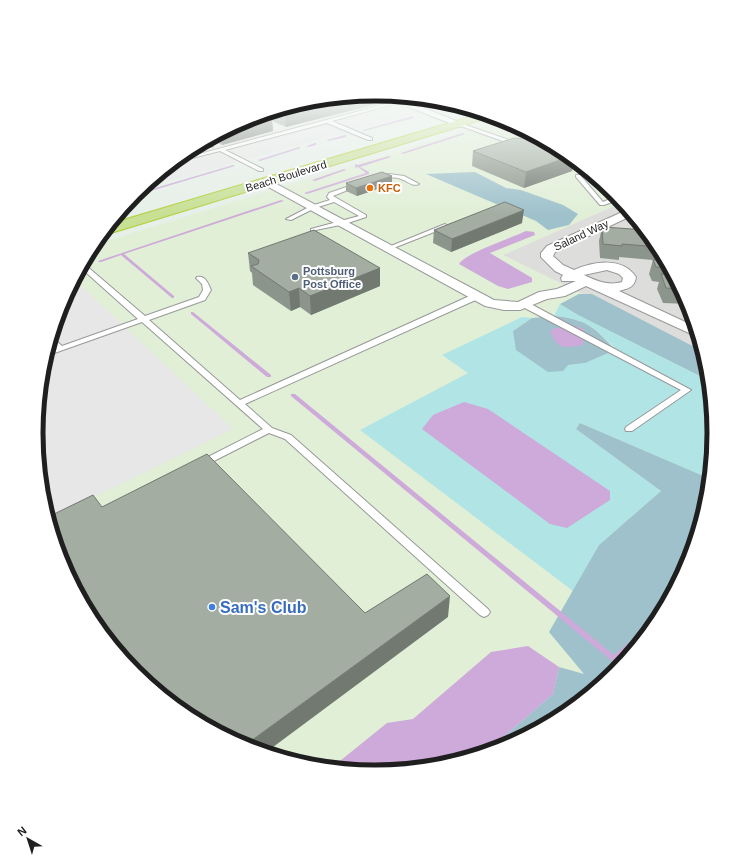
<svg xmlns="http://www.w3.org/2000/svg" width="751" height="867" font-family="Arial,sans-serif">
  <rect width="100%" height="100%" fill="#e6efe8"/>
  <!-- residential -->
  <path fill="#dddddc" d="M 623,202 L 658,245 L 689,304 L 705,354 L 503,255 Z"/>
  <!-- commercial -->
  <path fill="#e1efd7" d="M 503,119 L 564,151 L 616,194 L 623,202 L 503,255 L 705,354 L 709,367 L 715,434 L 708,500 L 689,564 L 658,622 L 615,674 L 564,716 L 505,747 L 442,767 L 375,773 L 309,766 L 245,747 L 42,500 L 36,433 L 43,367 L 62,303 L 93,245 Z"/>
  <!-- industrial -->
  <path fill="#e8e3d9" d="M 398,96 L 442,101 L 452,104 L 434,109 Z"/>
  <!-- grass -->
  <path fill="#b0e4e5" d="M 560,304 L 578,315 L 710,381 L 715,434 L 712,467 L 701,475 L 580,423 L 576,429 L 661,491 L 599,545 L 573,591 L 360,430 L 468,373 L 442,355 L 522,317 L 532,318 L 513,331 L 568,365 L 585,363 L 615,349 C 594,326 585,319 554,316 Z"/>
  <!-- forest -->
  <path fill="#9ec1cb" d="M 475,172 L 506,188 L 521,190 L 563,205 L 578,214 L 569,225 L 548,230 L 536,221 L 426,174 Z
    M 579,294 L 592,294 L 704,352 L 709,367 L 710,381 L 578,315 L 560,304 Z
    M 554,316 C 585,319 594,326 615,350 L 585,363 L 568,365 L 563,371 L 548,372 L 516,350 L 513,331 L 532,318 Z
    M 580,423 L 701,475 L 712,467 C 708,500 702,533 689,564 C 653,650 574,726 485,753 L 553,694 L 559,667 L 584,674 L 549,632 L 599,545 L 661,491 L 576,429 Z"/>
  <!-- parking -->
  <path fill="#e7e7e7" d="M 385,102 L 415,113 L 142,188 L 182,155 Z
    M 75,280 L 233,429 L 49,519 L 42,500 L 36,433 L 43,367 L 62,303 Z"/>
  <!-- water -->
  <path fill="#cdaad9" d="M 526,231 L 534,232 L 535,235 L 490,253 L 532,278 L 532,282 L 508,289 L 498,286 L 459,264 C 467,252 512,238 526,231 Z
    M 578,327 L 584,329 L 583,345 C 565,348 557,350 550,331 L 555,328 Z
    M 464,402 L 488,409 L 610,491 L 610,500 L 567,528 L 550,524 L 422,429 L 433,415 Z
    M 528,646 L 559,667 L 553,694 L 485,753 L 442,767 L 375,773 L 330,769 L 387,723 L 413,719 L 491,652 Z"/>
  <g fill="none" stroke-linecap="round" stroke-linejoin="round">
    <!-- stream -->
    <path fill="#cdaad9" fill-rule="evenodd" d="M 454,104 L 456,105 L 444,108 L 443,107 Z
      M 413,116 L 414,118 L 364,131 L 363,130 Z
      M 506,120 L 508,121 L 498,124 L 497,123 Z
      M 463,133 L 465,134 L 403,154 L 401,153 Z
      M 345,135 L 346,135 L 346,137 L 328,141 L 327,140 Z
      M 315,143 L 316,143 L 316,145 L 308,147 L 307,146 Z
      M 299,147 L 301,148 L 260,161 L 258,160 Z
      M 389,156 L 391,157 L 360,167 L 369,172 L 369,174 L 307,194 L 304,193 L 366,173 L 358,167 L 355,168 L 355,167 L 356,166 L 355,165 L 355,164 L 358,165 Z
      M 233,165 L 235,166 L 134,196 L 135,194 Z
      M 344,169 L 346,170 L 315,181 L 312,180 Z
      M 281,200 L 284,201 L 124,254 L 174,296 L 174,298 L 172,298 L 121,255 L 101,262 L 99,262 L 98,261 Z
      M 191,312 L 193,312 L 271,375 L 271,377 L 267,377 L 191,314 Z
      M 291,394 L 295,394 L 614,655 L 656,619 L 660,619 C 651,635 630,649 616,661 L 614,662 L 612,661 L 291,396 Z"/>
    <defs>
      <path id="lane" d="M 411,98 L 432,102 L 443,101 L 448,102 L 432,104 Z
        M 397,101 L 401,102 L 332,121 L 372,138 L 372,140 L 368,140 L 327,123 L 225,150 L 263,169 L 263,171 L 259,171 L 220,151 L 172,163 L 177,160 Z
        M 460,123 L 512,141 L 512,142 L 508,143 L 458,125 L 458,123 Z
        M 389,174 L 404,176 L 419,184 C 413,187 407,181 401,179 C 393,176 386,178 378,180 L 375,178 Z
        M 576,175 L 580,175 L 603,202 L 617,196 L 620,199 L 604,205 L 600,205 L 576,177 Z
        M 355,184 L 360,185 L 333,196 L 366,215 L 366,217 L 345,224 L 311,231 L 311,229 L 359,216 L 334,202 L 315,208 L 291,220 L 286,219 L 311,206 L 330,200 L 327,197 L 329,193 Z
        M 445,224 L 448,226 L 447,227 L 391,249 L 386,248 Z
        M 83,263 L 145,316 L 199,297 L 203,290 L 202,284 L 196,278 L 197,277 C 205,275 208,283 211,290 L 205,300 L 149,320 L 240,400 L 474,294 L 480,294 L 480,298 L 245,404 L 272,428 L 291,435 L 488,609 L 490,612 L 488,615 L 484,617 L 480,615 L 285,439 L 269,433 L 204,466 L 198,466 L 196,464 L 198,462 L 263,429 L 142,322 L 46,356 L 47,351 L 55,348 L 50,343 L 52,337 L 62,346 L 138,319 L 81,268 Z
        M 521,302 L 527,302 L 691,390 L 632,431 L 626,431 L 625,429 L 626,427 L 681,390 L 521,306 Z"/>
      <path id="street" d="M 375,94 L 391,95 L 464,124 L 460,127 L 457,126 Z
        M 267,179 L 494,300 L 518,302 L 539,292 L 557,289 L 576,281 L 562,281 L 561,278 L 563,275 L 555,271 L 541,257 L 541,253 L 547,246 L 629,209 L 633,215 L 555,252 L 553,256 L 563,265 L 574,270 C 593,262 622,256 636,277 C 634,288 629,288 619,291 L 696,327 L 700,338 L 586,286 L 565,296 L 547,299 L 520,310 L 504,310 L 485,306 L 263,184 L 262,182 ZM 607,270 L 619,274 L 623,278 L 622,282 C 608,286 597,281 584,275 Z"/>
      <path id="highway" d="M 483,113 L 494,116 L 111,233 L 102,234 L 110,224 Z"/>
    </defs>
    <!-- lane casing -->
    <use href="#lane" stroke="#999" stroke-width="2"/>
    <!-- street casing -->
    <use href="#street" stroke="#999" stroke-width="2"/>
    <!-- highway casing -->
    <use href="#highway" stroke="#b3cd33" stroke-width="2"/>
    <!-- lane -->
    <use href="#lane" fill="#fff" fill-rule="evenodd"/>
    <!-- street -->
    <use href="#street" fill="#fff" fill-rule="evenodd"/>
    <!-- highway -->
    <use href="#highway" fill="#c7e094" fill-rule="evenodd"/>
  </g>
  <!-- wall -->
  <path fill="#8c958b" d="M 377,94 L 377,104 L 286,127 L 272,121 L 273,131 L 222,145 L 213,140 L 214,147 L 182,155 L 187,151 L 246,120 L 263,116 L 263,115 L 309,100 Z
    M 537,137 L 564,151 L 589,172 L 573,166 L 572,171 L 524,188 L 472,166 L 473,151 L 536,141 Z
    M 346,183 L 392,184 L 357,196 L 346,191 Z
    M 522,223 L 451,252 L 433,243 L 434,230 Z
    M 602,227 L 658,245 L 689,304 L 663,303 L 657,289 L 659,282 L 652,281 L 649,274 L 653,260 L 619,257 L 619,260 L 600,258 L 599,241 Z
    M 248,253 L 380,268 L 380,286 L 311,315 L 300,307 L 291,311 L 253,285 L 252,273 L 250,271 Z"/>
  <!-- shaded-wall -->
  <path fill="#727971" d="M 372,94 L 377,94 L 377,104 L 286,127 L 285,116 Z
    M 272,120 L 273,131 L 222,145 L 221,133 Z
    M 213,138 L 214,147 L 182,155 L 187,151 Z
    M 571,156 L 574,159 L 572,171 L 524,188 L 526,172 Z
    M 392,176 L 392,184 L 357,196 L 356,188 Z
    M 524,210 L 522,223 L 451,252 L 452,239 Z
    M 380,268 L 380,286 L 311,315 L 310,296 Z
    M 299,288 L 300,307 L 291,311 L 289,292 Z
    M 450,596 L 448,617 L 265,753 L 244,746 Z"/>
  <!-- building -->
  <path fill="#a3ada2" stroke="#727971" d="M 372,94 L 285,116 L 274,111 L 309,100 Z
    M 261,115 L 272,120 L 221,133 L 246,120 Z
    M 514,138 L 532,139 L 563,151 L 571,156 L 526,172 L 473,151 Z
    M 382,172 L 392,176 L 356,188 L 346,183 Z
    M 505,202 L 524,210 L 452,239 L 434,230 Z
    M 602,227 L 618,228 L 646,230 L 659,247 L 622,244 L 622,246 L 603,244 Z
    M 314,230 L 380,268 L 310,296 L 299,288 L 289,292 L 251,266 L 258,264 L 259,260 L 248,253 Z
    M 659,254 L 663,254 L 670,268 L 656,267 L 653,260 L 661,260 Z
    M 672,272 L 681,289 L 666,288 L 661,274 L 674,275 Z
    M 207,454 L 365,613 L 427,574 L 450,596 L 244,746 L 187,716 L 135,673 L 93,622 L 62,563 L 48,517 L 93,495 L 102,507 Z"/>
  <!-- sky -->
  <linearGradient id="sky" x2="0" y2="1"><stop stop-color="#9db0e2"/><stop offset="0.44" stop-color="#f4f8f5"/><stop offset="1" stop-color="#f4f8f5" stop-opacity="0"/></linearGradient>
  <rect width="751" height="215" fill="url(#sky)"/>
  <!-- markers -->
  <circle fill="#e8710a" stroke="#fff" stroke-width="1.5" cx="370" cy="188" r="4"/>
  <circle fill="#5c6f8a" stroke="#fff" stroke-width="1.5" cx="295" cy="277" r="4"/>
  <circle fill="#3f7fe0" stroke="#fff" stroke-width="1.5" cx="212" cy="607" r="4"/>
  <g text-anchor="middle" stroke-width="4" stroke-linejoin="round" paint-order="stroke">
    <!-- far-street labels -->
    <g font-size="11" fill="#1f1f1f" stroke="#fff">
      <text transform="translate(286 176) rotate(-17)" y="4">Beach Boulevard</text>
      <text transform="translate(581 235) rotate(-25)" y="4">Saland Way</text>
    </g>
    <!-- far-food labels -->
    <g font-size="11" font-weight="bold" fill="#c56008" stroke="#fff" text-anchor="start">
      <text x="378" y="192">KFC</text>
    </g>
    <!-- far-service labels -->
    <g font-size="11" font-weight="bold" fill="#4e5e75" stroke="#fff" text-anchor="start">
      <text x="303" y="275">Pottsburg<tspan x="303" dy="13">Post Office</tspan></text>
    </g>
    <!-- near-shop labels -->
    <g font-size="16" font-weight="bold" fill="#366cbe" stroke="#fff" text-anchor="start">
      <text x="220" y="613">Sam's Club</text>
    </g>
  </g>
  <!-- crop -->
  <path d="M0 0H751V867H0ZM43 433a332 332 0 1 1 664 0a332 332 0 1 1-664 0Z" fill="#fff" fill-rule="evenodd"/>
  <path fill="none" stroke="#1f1f1f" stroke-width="5" d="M43 433a332 332 0 1 1 664 0a332 332 0 1 1-664 0Z"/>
  <!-- north arrow -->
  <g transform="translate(28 839) rotate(321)" stroke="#ffffff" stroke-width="3" paint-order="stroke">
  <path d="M0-3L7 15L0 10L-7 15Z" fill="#1f1f1f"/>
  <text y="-6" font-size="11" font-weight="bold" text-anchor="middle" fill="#1f1f1f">N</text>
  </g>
</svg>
